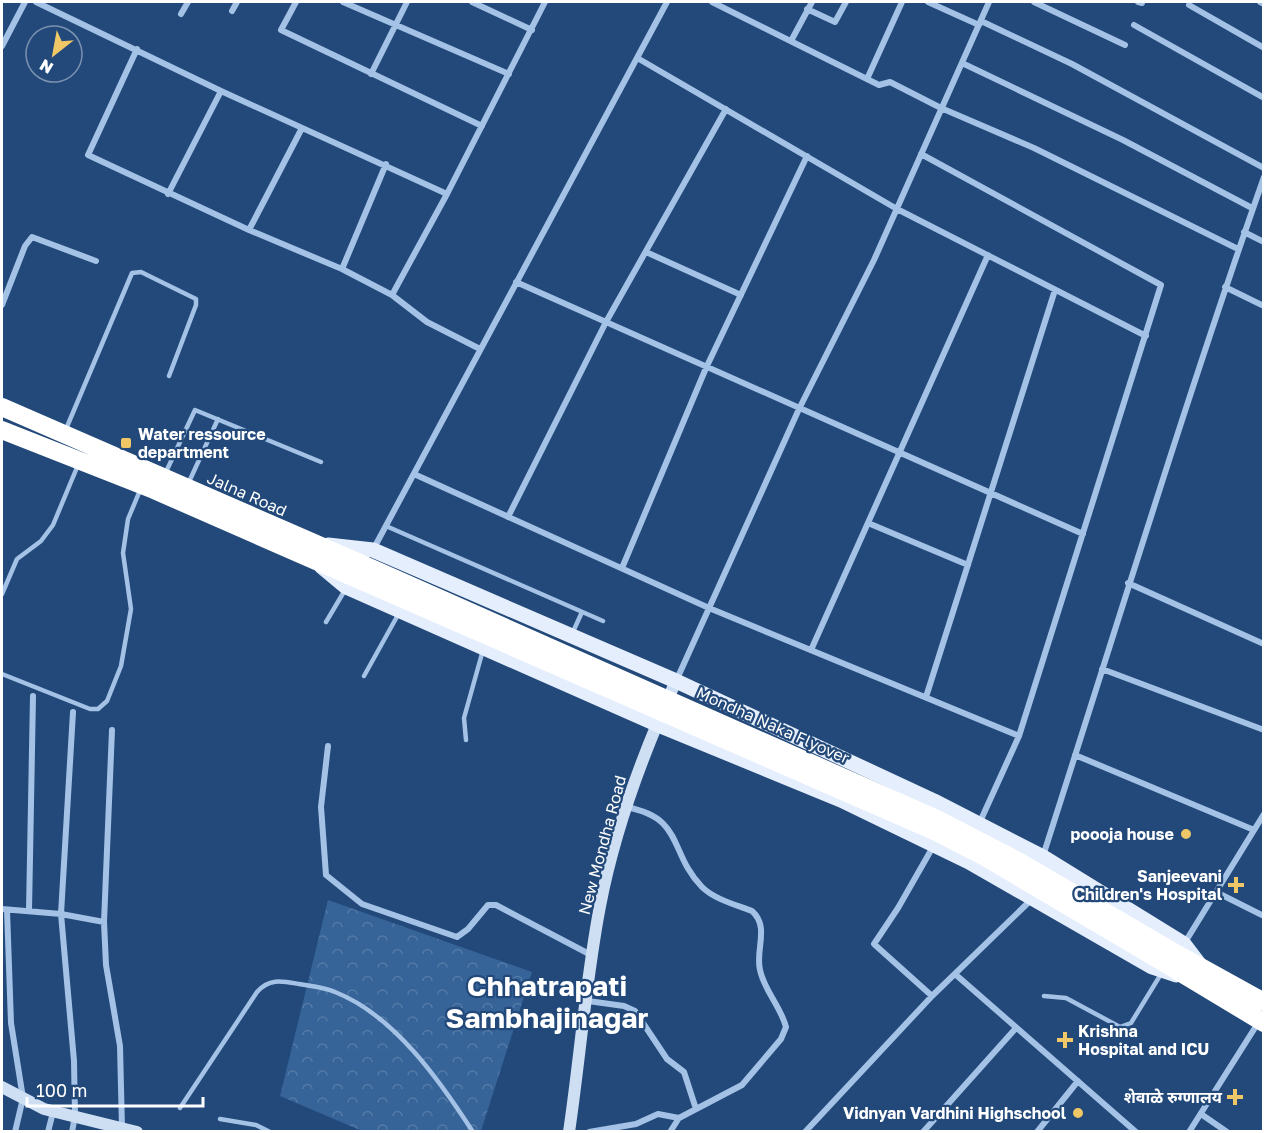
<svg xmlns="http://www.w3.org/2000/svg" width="1265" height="1133" font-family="'Golos Text','Noto Sans Devanagari',sans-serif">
  <defs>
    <pattern id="park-crowns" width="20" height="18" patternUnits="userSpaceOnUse" patternTransform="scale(1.5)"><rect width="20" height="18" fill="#366398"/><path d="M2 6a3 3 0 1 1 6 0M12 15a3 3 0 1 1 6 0" fill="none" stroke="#547aa7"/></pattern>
  </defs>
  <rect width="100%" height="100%" fill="#22497a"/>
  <!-- park -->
  <path fill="url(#park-crowns)" d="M 328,900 L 532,972 L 481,1131 L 362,1131 L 280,1096 Z"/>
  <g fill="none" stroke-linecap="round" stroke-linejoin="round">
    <!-- lane -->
    <path stroke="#a4c2e5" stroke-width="4.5" d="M 66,429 L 132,273 L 141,272 L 196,299 L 196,305 L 169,376
      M 165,474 L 195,410 L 321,462
      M 188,484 L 218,419
      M 386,526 L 603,621
      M 2,594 L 17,559 L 41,541 L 53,525 L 78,465
      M 326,622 L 345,590
      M 572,634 L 582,612
      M 2,674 L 90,709 L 98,709 L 107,701 L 121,666 L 131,609 L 123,553 L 128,519 L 141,488
      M 364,676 L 399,613
      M 466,740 L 464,718 L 483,650
      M 1044,996 L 1066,998 L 1120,1027 L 1131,1023 L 1161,974
      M 180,1108 L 257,992 C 269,978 282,981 299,984 C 311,986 324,987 335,992 C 394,1015 440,1081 473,1132
      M 220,1119 L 256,1125 L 270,1132"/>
    <!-- street -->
    <path stroke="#a4c2e5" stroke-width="6" d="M 36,2 L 221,91 L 447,194
      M 296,2 L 281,30 L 482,126
      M 343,2 L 509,74
      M 472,2 L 532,30
      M 712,2 L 879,85 L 890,82 L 941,108 L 1034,148 L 1238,249
      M 928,2 L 979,25
      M 1034,2 L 1125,45
      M 1138,2 L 1142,3
      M 1260,2 L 1264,4
      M 1189,5 L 1264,48
      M 807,9 L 835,22 L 846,2
      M 232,11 L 237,2
      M 181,14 L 188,2
      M 981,21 L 1072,64 L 1264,168
      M 1134,25 L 1264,98
      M 791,41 L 812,2
      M 2,46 L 25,2
      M 137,49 L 88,155 L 249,230 L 342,269 L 392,295 L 427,322 L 480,349
      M 639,59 L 897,209 L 1146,336
      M 962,63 L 1123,140 L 1252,208
      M 371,74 L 407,2
      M 867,79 L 902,2
      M 921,154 L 1161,285 L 1019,736 L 979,824
      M 168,194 L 221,91
      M 249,230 L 302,128
      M 1244,232 L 1264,242
      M 646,252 L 741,295
      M 342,269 L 386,164
      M 516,282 L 1083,534
      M 1225,287 L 1264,306
      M 392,295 L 447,194 L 545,2
      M 2,305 L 25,246 L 32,237 L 96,261
      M 414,474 L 709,608 L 1019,736
      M 508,517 L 606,322 L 726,109
      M 868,523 L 968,565
      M 374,548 L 667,2
      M 622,568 L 706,368 L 807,156
      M 1128,583 L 1264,644
      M 811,650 L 988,255
      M 1102,669 L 1264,730
      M 677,679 L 799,409 L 874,260 L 989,2
      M 926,697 L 1055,290
      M 328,746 L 321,807 L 326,875 L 362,904 L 457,937 L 468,929 L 488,905 L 496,905 L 593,956
      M 1075,755 L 1254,830
      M 626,807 C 685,818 668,852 702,887 C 714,899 736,905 752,911 C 770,927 755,950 760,970 C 764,990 781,1007 786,1027 L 781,1039 L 742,1085 L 679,1118 L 670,1132
      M 1043,856 C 1116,629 1185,402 1264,177
      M 1216,892 L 1264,916
      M 2,909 L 61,914 L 104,922 L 112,730
      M 7,910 L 11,1023 L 23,1098 L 15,1132
      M 29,911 L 33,696
      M 104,922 L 106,965 L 120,1046 L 122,1128
      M 1184,944 L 1264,814
      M 955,974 L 1136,1132
      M 932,996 L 874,944 L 898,908 L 934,845
      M 588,1001 L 624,1006 L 635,1011 L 667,1059 L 684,1072 L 696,1109
      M 1201,1114 L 1227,1132
      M 48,1132 L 53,1112
      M 72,1132 L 75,1116 L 74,1061 L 61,914 L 73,712
      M 589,1132 L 636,1124 L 658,1114 L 679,1118
      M 805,1132 L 932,996 L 1032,899
      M 923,1132 L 1016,1028
      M 1037,1132 L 1078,1081
      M 1189,1132 L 1258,1023"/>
    <!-- secondary -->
    <path stroke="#cedff4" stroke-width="12" d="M 2,1087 L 44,1109 L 137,1132
      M 569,1132 C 580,1058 586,978 600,906 C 615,828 643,753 676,681"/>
    <!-- primary -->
    <path stroke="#e5eefc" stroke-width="15" d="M 328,545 L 373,550 L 676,681 L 934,801 L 1043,857 L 1184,944 L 1200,965
      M 322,567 L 346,587 L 656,724 L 841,800 L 969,862 L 1152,967 L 1176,975"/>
    <!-- highway -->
    <path stroke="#fff" stroke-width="18" d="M 2,407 L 344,556
      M 2,430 L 154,490 L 348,575
      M 1177,954 L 1264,1002
      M 1166,964 L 1264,1023"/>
    <!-- highway-bridge -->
    <path stroke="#fff" stroke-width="18" d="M 344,556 L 937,819 L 1020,862 L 1177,954
      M 348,575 L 934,831 L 983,856 L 1166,964"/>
  </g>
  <!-- markers -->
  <g fill="#f0c767" stroke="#22497a" stroke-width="2">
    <rect x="120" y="437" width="12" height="12" rx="3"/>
    <circle cx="1186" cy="834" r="6"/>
    <path d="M1233 876h6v6h6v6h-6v6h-6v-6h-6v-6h6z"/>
    <path d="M1062 1031h6v6h6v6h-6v6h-6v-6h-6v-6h6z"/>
    <path d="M1232 1088h6v6h6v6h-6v6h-6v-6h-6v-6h6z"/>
    <circle cx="1078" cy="1113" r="6"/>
  </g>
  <g text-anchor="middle" stroke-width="4.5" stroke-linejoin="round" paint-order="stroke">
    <!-- poi labels -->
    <g font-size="16" font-weight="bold" fill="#fff" stroke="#22497a" text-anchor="end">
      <text x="138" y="440" text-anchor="start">Water ressource<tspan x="138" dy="18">department</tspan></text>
      <text x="1174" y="840">poooja house</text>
      <text x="1222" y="882">Sanjeevani<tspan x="1222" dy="18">Children's Hospital</tspan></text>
      <text x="1078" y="1037" text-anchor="start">Krishna<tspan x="1078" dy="18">Hospital and ICU</tspan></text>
      <text x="1222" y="1103">शेवाळे रुग्णालय</text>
      <text x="1066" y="1119">Vidnyan Vardhini Highschool</text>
    </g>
    <!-- street labels -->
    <g font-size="16" fill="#fff" stroke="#22497a">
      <text transform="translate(247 494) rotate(24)" y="6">Jalna Road</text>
      <text transform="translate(773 725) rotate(24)" y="6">Mondha Naka Flyover</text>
      <text transform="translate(602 845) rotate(-75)" y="6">New Mondha Road</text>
    </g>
    <!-- town labels -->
    <g font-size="28" font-weight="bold" fill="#fff" stroke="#22497a">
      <text x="547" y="996">Chhatrapati<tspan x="547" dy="32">Sambhajinagar</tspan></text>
    </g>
  </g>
  <!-- border -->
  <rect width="1265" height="1133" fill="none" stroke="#ffffff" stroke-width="6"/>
  <!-- north arrow -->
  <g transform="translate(54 54) rotate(211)"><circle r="28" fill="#22497a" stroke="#7a92af" stroke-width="1.5"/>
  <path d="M0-4.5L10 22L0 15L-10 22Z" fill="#f0c767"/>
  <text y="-9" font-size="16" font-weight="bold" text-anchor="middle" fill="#ffffff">N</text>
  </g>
  <!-- scale -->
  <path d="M27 1097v9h176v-9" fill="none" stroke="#ffffff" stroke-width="3"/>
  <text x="36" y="1097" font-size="18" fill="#ffffff" stroke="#22497a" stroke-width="4.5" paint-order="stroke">100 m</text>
</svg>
